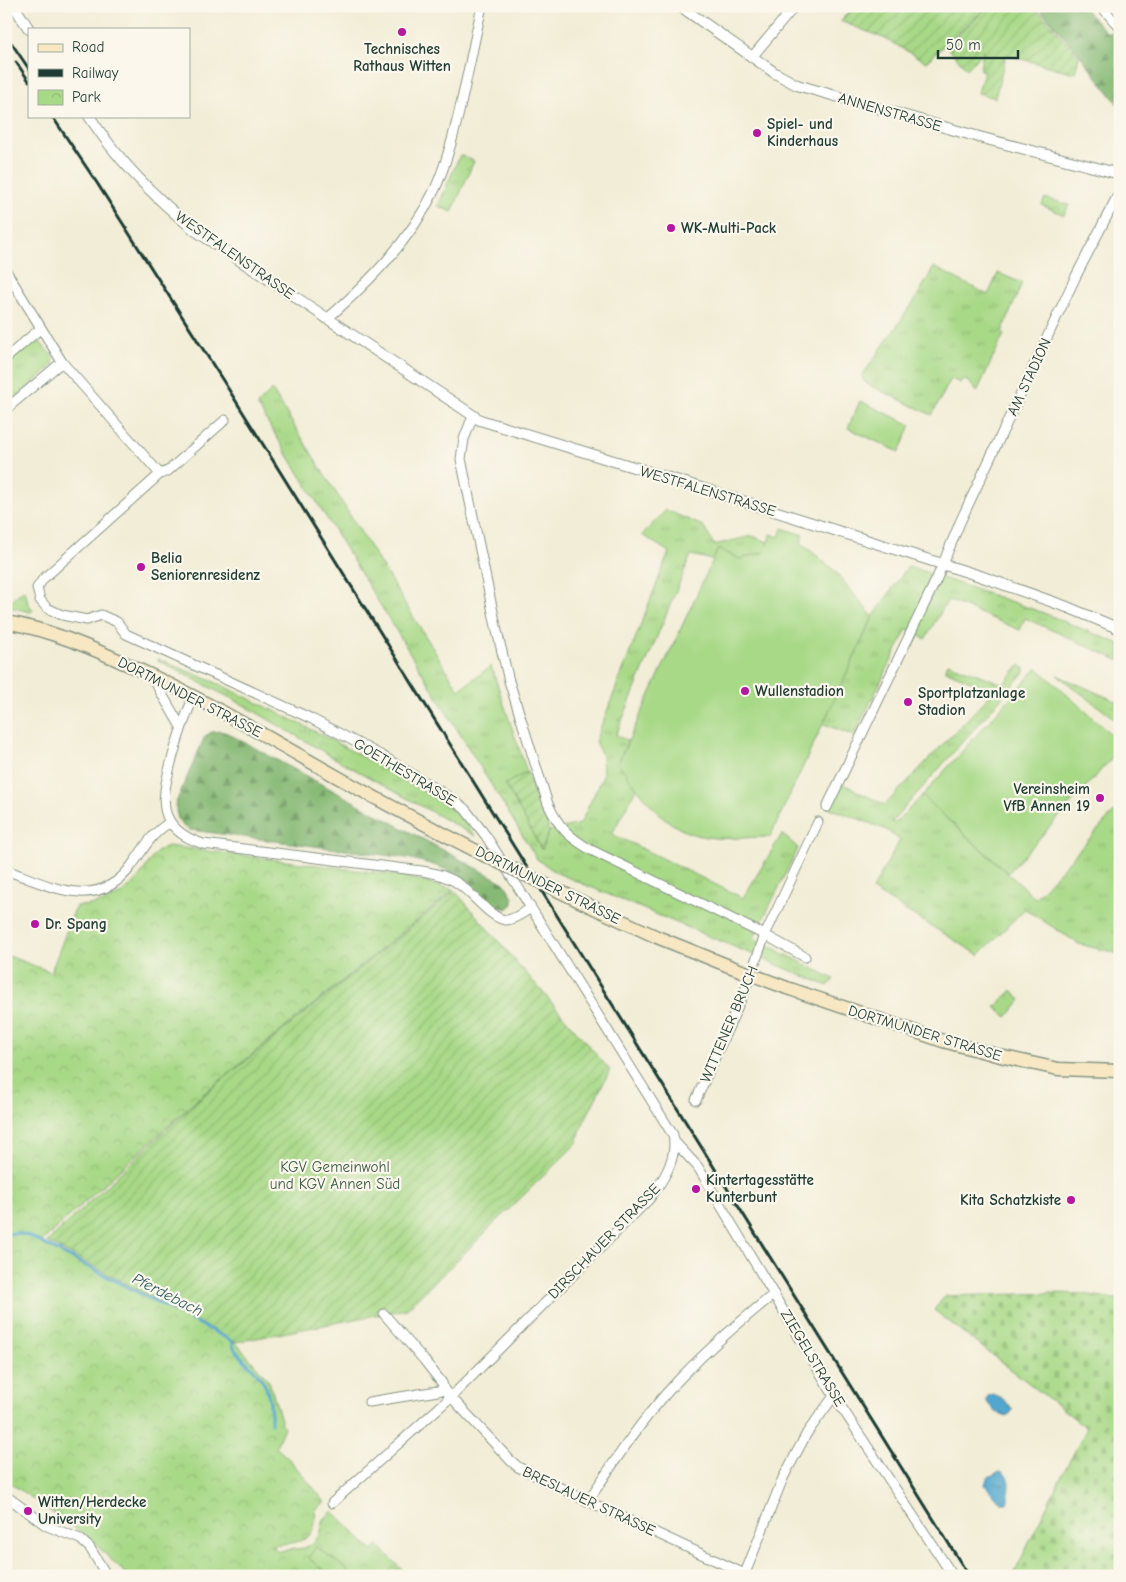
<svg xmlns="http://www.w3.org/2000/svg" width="1126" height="1582" font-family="'Comic Neue',sans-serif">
  <defs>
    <pattern id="grass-tufts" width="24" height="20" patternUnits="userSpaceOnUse" patternTransform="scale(1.25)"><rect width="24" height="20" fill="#a8d987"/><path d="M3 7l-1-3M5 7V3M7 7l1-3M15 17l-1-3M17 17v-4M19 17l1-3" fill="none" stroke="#90bb75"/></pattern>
    <pattern id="forest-firs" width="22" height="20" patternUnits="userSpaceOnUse" patternTransform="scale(1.25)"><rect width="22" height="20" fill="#86b974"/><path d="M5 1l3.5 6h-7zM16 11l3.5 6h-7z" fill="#6d9860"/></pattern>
    <pattern id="cemetery-stones" width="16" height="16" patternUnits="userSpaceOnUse" patternTransform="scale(1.25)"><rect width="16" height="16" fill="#a8d987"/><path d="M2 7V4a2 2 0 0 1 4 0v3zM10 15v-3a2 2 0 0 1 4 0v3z" fill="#90bb75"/></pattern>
    <pattern id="park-crowns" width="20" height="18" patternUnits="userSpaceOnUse" patternTransform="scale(1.25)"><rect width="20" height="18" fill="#a8d987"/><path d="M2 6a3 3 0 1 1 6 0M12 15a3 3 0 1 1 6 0" fill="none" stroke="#90bb75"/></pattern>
    <pattern id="garden-furrows" width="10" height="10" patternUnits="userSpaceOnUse" patternTransform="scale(1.25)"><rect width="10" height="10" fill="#a8d987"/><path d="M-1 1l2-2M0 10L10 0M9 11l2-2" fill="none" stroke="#90bb75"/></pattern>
    <pattern id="water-ripples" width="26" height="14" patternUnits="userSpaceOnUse" patternTransform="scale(1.25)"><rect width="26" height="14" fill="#51a7ce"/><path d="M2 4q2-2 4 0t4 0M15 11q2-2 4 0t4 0" fill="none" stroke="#4389a8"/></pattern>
  </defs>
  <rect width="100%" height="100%" fill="#fbf7ec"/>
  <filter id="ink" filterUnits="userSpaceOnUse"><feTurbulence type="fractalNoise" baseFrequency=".02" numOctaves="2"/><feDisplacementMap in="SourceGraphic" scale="10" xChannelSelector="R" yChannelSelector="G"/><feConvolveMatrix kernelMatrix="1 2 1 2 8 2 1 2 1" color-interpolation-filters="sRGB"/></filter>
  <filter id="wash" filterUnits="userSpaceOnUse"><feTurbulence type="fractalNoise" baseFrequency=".0096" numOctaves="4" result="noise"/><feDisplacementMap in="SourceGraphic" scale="20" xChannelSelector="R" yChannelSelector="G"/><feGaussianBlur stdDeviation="1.12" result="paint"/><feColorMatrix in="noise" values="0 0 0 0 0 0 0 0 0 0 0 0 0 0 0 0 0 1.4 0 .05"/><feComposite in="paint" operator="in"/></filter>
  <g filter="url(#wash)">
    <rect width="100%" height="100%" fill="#f2edd6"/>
    <!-- grass -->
    <path fill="url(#grass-tufts)" stroke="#648b5e" d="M 460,155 L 474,161 L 452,212 L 438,206 Z
      M 934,267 L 988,295 L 998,273 L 1022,283 L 1002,332 L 1004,334 L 977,392 L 969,382 L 962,379 L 960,383 L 951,379 L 932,415 L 867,384 L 863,380 L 862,376 L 915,300 Z
      M 32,340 L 38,340 L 54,358 L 53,366 L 6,406 L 6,363 Z
      M 272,390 L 459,690 L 491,666 L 527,772 L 506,784 L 541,849 L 549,831 L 580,824 L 603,776 L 602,755 L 595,742 L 669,552 L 642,535 L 666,510 L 703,526 L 714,545 L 752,536 L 768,542 L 764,552 L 740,559 L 718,549 L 713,560 L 691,555 L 616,735 L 628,741 L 618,763 L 637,787 L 612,834 L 743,898 L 782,834 L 798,848 L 754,938 L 834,979 L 828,986 L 557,873 L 537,859 L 257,405 Z
      M 908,566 L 1041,612 L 1120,644 L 1120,661 L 1025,618 L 1020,630 L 948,600 L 925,639 L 907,629 L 854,736 L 822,723 L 873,617 Z
      M 23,590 L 25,591 L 28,603 L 33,610 L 31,612 L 9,607 L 8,603 Z
      M 158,659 L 217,683 L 279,713 L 324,736 L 394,774 L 449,807 L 458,814 L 475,836 L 336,759 L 242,704 L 157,660 Z
      M 948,663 L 1003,684 L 1020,665 L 1026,670 L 892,822 L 895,823 L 922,796 L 1035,898 L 1115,811 L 1120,815 L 1120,954 L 1079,944 L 1025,909 L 979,955 L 872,890 L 900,840 L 885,829 L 827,807 L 839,782 L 885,805 L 994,691 L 945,670 Z
      M 1057,675 L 1120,703 L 1120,723 Z"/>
    <!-- forest -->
    <path fill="url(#forest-firs)" stroke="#527b54" d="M 1037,6 L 1082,6 L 1108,34 L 1115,30 L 1120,36 L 1120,107 L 1083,59 Z
      M 220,731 L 227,733 L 504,883 L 513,897 L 513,904 L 507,909 C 491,906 482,892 469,882 C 452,869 428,863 407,858 L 190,830 L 183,826 L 178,819 L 175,805 L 205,736 L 212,732 Z"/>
    <!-- cemetery -->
    <path fill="url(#cemetery-stones)" stroke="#648b5e" d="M 1055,1293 L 1084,1294 L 1120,1300 L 1120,1576 L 1013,1576 L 1060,1479 L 1087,1428 L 934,1310 L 945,1296 Z"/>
    <!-- park -->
    <path fill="url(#park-crowns)" stroke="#648b5e" d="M 1045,198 L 1069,205 L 1064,215 L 1042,205 Z
      M 168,846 L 403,876 L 454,890 L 200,1097 L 40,1243 L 236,1343 L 269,1381 L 281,1420 L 284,1427 L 276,1447 L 290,1460 L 325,1502 L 315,1510 C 318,1543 299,1542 272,1545 L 278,1551 L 304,1548 L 312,1544 L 320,1535 L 324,1519 L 333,1511 L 373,1551 L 378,1545 L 408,1576 L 128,1576 L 90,1539 L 6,1480 L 6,955 L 51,972 L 76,906 C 101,906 125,896 140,876 C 149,864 154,849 168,846 Z
      M 1012,990 L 1021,1000 L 1007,1017 L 995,1007 Z"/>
    <!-- garden -->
    <path fill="url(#garden-furrows)" stroke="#648b5e" d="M 855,6 L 988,6 L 926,62 L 886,39 L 840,21 Z
      M 989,6 L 1034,6 L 1079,57 L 1075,73 L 1006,55 L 995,98 L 978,93 L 984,71 L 980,70 L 983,51 L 967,69 L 946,46 Z
      M 527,772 L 532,788 L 546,820 L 549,831 L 542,850 L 505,784 Z
      M 455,891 L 610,1070 L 581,1128 L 577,1143 L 407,1309 L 236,1342 L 47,1242 L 200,1098 Z"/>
    <!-- pitch -->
    <path fill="#a8d987" stroke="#648b5e" d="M 860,401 L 911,425 L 899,452 L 848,428 Z
      M 782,528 L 803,535 L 801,543 L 833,569 L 873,617 L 770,837 C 746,837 719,841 696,835 C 661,826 639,790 618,763 L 718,549 L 740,559 L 764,552 L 771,534 L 779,537 Z
      M 1037,668 L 1120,742 L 1120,749 L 1008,873 L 922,796 Z
      M 316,1547 L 348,1570 L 344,1576 L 332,1576 L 308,1558 Z"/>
    <!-- water -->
    <path fill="url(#water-ripples)" stroke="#387281" d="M 993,1394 C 1000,1396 1009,1403 1013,1410 L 1007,1417 C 999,1415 990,1408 986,1400 L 988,1396 Z
      M 1000,1471 C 1013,1476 1008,1488 1008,1500 L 1007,1503 L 1001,1503 C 996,1496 990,1492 985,1485 L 987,1478 Z"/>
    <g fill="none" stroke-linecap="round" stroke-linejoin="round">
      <!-- stream -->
      <path stroke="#51a7ce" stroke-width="3" d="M 6,1234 L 16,1233 L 29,1236 L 232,1341 C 233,1354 250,1363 258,1374 C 270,1389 271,1405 271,1423
        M 279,1573 L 281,1576"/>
    </g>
  </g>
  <g filter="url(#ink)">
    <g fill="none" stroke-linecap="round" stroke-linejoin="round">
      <defs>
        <path id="minor" d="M 1101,6 L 1120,28
          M 752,57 L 795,6
          M 6,271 L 62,362 L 160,474
          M 327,319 C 369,282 410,241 434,191 C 442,175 447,157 452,140 C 464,96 472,51 482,6
          M 6,358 L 41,328
          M 6,409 L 62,362
          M 473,416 L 464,439 L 461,459 L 497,631 L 509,681 L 548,804 C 559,828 569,837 591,850 L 765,935 L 745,990 L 696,1100
          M 225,420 L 168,471 L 160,474 L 43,579 L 37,588 L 40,600 L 47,608 L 62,615 L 87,620 L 101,615 L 117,622 L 126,634 L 310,718 L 384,757 L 452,799 L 465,809 L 486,836 L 673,1135 C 678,1158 663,1181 649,1199 L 451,1397 L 444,1390 L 442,1383 L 424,1360 L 384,1314
          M 152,677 L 181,727
          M 194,696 C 185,717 178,737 172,759 C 161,799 155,828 203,844 L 422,871 C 435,873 448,876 459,884 C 472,893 491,919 506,920 C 514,920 524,912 531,908
          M 827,807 L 937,578 L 961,520 L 1076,276 L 1120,191
          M 6,870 C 50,886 98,913 132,865 C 146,846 149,836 170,822
          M 805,957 L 765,935 L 818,822
          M 674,1141 L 698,1167 L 834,1396 L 953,1576
          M 369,1402 L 444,1390
          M 6,1496 L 47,1526 L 80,1539 L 90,1548 L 107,1576
          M 588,1501 C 614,1462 640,1422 672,1387 C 703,1353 738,1323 774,1294
          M 332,1503 L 451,1397 L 510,1460 L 518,1467 L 583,1499 L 749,1576
          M 744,1576 L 783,1478 L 807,1433 L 834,1396"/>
        <path id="tertiary" d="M 14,6 L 29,29
          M 680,6 L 775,73 L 797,85 L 979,137 L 1120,174
          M 89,116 C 118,161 154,197 196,231 L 480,420 L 679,481 L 980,576 L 1067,607 L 1120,629"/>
        <path id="secondary" d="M 6,622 C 50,630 90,647 131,666 C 201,698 267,737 334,775 C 383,803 434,829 484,855
          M 590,906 L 657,937 L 729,966
          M 787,988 L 943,1041 L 1004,1057 L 1058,1069 L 1120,1071"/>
      </defs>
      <!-- minor casing -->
      <use href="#minor" stroke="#889585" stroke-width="11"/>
      <!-- tertiary casing -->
      <use href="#tertiary" stroke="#889585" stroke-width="12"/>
      <!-- secondary casing -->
      <use href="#secondary" stroke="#889585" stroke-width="15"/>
      <!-- minor -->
      <use href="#minor" stroke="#fff" stroke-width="9"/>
      <!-- tertiary -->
      <use href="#tertiary" stroke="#fff" stroke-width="10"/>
      <!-- secondary -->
      <use href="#secondary" stroke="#f7e8c3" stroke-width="12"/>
      <!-- rail -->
      <path stroke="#1f3d34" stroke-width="3" d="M 6,35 L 29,69
        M 16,62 L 29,81
        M 52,116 L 97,183 L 229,390 L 969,1576"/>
      <defs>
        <path id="secondary-bridge" d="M 484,855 L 590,906
          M 729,966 L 787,988"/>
      </defs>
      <!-- secondary-bridge casing -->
      <use href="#secondary-bridge" stroke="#889585" stroke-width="15" stroke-linecap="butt"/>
      <!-- secondary-bridge -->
      <use href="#secondary-bridge" stroke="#f7e8c3" stroke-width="12"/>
    </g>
  </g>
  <!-- markers -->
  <g fill="#b5179e" stroke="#fbf7ec" stroke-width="2">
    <circle cx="402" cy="32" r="5"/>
    <circle cx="757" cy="133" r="5"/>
    <circle cx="671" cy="228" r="5"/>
    <circle cx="141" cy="567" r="5"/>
    <circle cx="745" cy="691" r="5"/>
    <circle cx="908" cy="702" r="5"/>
    <circle cx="1100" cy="798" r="5"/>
    <circle cx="35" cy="924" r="5"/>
    <circle cx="696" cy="1189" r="5"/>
    <circle cx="1071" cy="1200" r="5"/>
    <circle cx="28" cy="1511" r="5"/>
  </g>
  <g text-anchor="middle" stroke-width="4.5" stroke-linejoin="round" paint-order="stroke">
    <!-- poi labels -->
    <g font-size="15" font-weight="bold" fill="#1f3d34" stroke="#fbf7ec" text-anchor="start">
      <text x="402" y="54" text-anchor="middle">Technisches<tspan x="402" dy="17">Rathaus Witten</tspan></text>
      <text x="767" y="129">Spiel- und<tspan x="767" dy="17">Kinderhaus</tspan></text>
      <text x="681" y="233">WK-Multi-Pack</text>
      <text x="151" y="563">Belia<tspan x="151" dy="17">Seniorenresidenz</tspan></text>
      <text x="755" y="696">Wullenstadion</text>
      <text x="918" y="698">Sportplatzanlage<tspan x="918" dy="17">Stadion</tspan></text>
      <text x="1090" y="794" text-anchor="end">Vereinsheim<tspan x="1090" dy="17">VfB Annen 19</tspan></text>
      <text x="45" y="929">Dr. Spang</text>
      <text x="706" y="1185">Kintertagesstätte<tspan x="706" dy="17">Kunterbunt</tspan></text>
      <text x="1061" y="1205" text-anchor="end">Kita Schatzkiste</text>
      <text x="38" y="1507">Witten/Herdecke<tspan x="38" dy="17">University</tspan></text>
    </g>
    <!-- street labels -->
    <g font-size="15" fill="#1f3d34" stroke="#fbf7ec">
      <text transform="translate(890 112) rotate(16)" y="5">ANNENSTRASSE</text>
      <text transform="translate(235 255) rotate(35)" y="5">WESTFALENSTRASSE</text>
      <text transform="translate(1029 377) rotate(-65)" y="5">AM STADION</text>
      <text transform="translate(708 491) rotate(17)" y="5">WESTFALENSTRASSE</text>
      <text transform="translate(190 697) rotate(27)" y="5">DORTMUNDER STRASSE</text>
      <text transform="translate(405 772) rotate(31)" y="5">GOETHESTRASSE</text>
      <text transform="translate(548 885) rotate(26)" y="5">DORTMUNDER STRASSE</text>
      <text transform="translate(729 1024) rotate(-67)" y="5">WITTENER BRUCH</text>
      <text transform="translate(925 1033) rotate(17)" y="5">DORTMUNDER STRASSE</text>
      <text transform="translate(604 1241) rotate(-46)" y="5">DIRSCHAUER STRASSE</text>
      <text transform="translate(813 1358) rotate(59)" y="5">ZIEGELSTRASSE</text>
      <text transform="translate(589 1501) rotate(25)" y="5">BRESLAUER STRASSE</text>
    </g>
    <!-- park labels -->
    <g font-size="15" fill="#3a5c45" stroke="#fbf7ec">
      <text x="335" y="1172">KGV Gemeinwohl<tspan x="335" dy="17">und KGV Annen Süd</tspan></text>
    </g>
    <!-- water labels -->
    <g font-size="16" font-style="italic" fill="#2e5d62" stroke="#fbf7ec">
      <text transform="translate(168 1294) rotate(27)" y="6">Pferdebach</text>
    </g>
  </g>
  <!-- margin -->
  <rect width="1126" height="1582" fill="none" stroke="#fbf7ec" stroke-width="25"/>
  <!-- legend -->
  <rect x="28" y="28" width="162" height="90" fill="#fbf7ec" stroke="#a3ada2"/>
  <rect x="38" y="44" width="25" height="8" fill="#f7e8c3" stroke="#a3ada2"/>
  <text x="72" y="52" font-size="15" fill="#1f3d34">Road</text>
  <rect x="38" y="69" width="25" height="8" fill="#1f3d34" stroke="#a3ada2"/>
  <text x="72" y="78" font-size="15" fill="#1f3d34">Railway</text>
  <rect x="38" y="90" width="25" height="15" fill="url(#park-crowns)" stroke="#a3ada2"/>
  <text x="72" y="102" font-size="15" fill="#1f3d34">Park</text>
  <!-- scale -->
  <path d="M938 50v8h80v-8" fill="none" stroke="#1f3d34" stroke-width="2.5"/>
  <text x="946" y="50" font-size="15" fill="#1f3d34" stroke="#fbf7ec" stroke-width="4" paint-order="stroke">50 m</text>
</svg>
